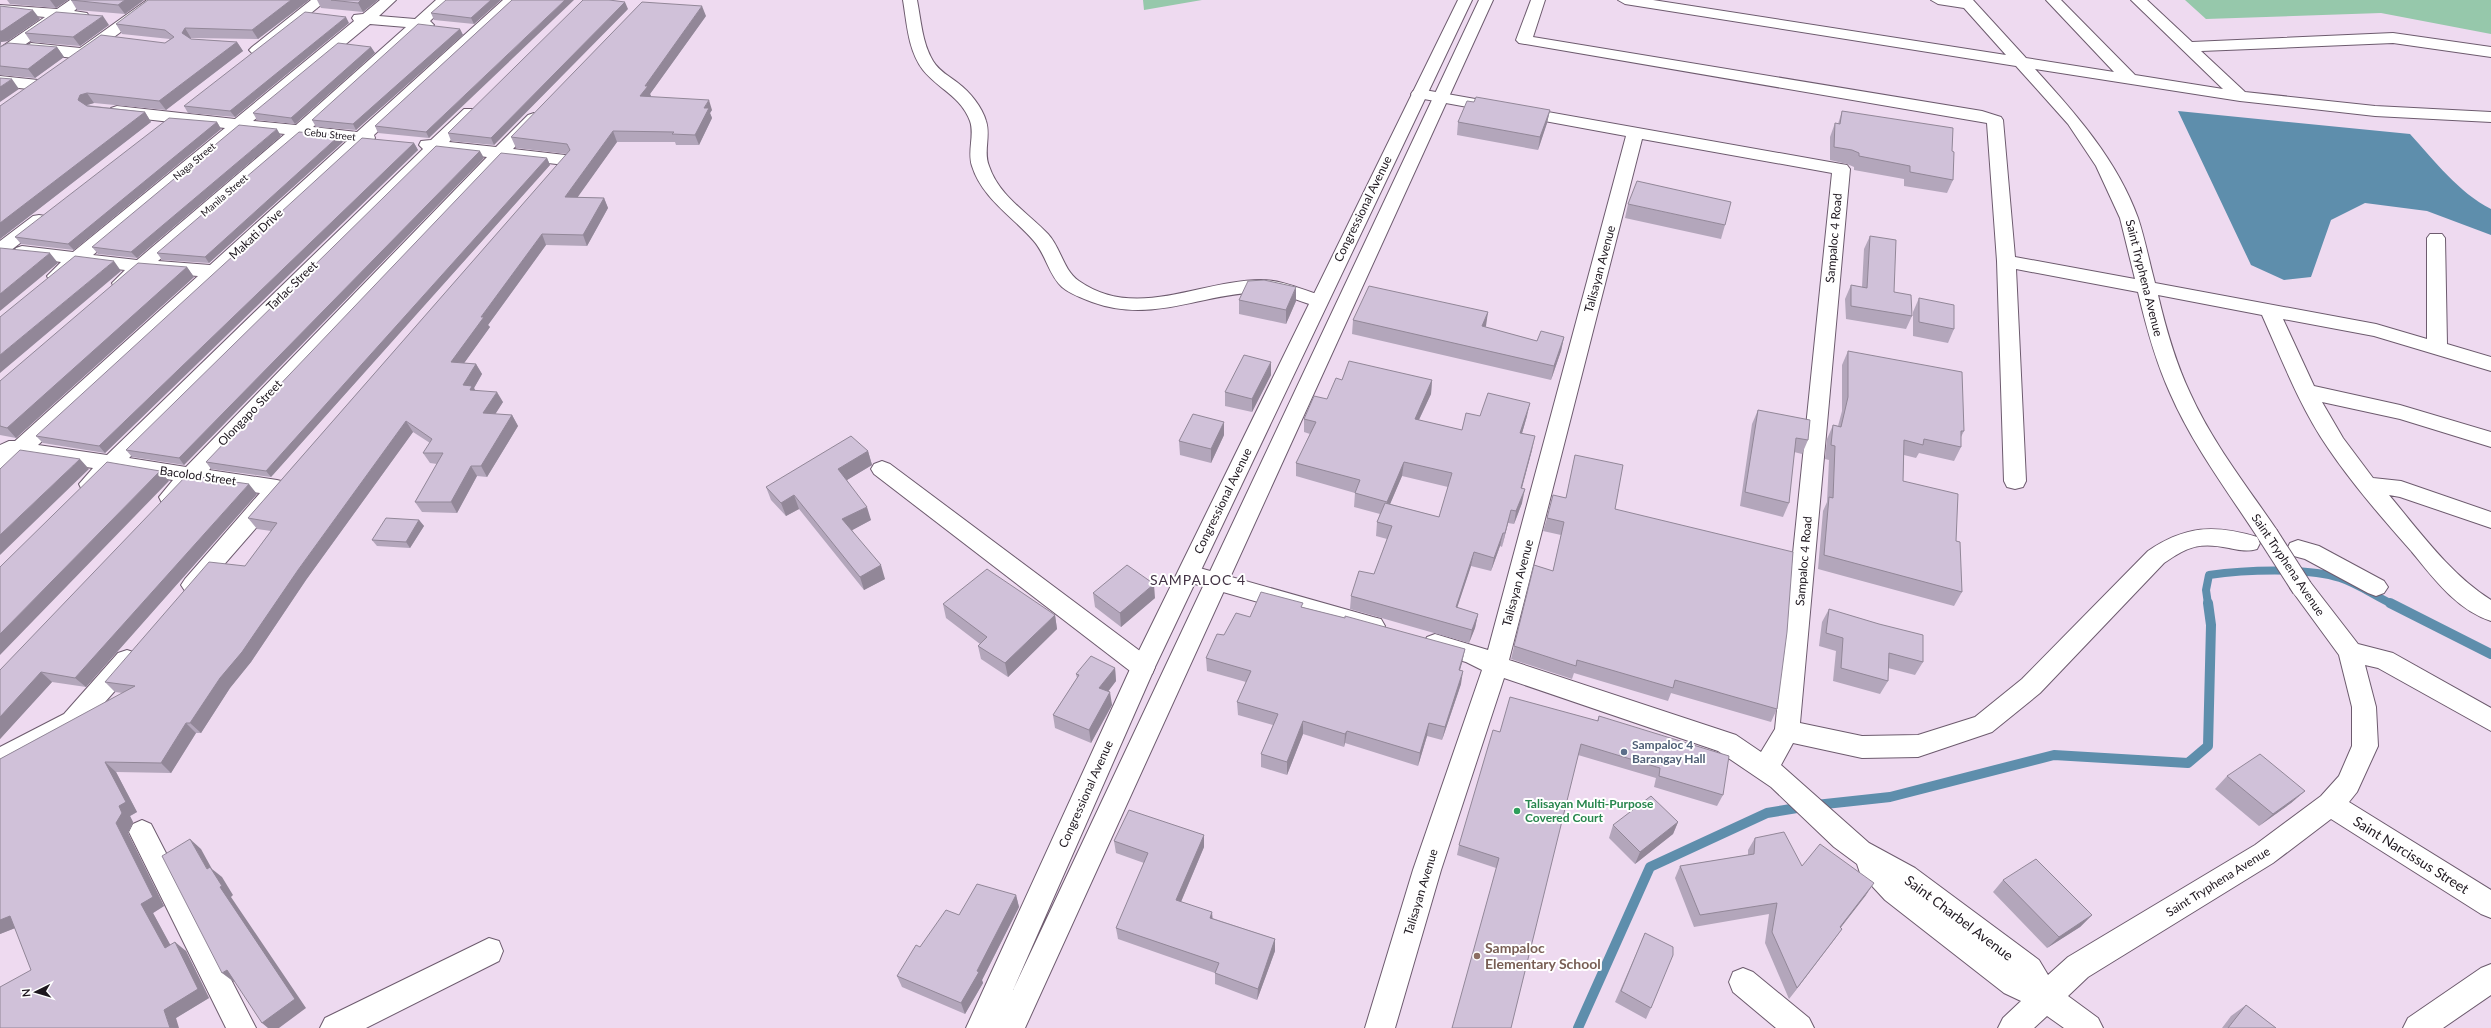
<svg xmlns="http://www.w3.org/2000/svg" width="2491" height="1028" font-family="Lato,sans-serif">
  <rect width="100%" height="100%" fill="#eedaf0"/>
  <!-- green -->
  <path fill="#96c8ab" d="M 1143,0 L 1202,0 L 1144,10 Z
    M 2185,0 L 2491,0 L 2491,34 L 2381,13 L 2206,19 Z"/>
  <!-- water -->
  <path fill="#5e8eac" d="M 2178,111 L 2410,134 C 2434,160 2459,193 2491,209 L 2491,235 L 2427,211 L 2365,203 L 2331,220 L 2311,277 L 2284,280 L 2251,265 Z"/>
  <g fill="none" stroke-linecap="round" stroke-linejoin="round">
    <!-- stream-far1 -->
    <path stroke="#5e8eac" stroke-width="8" d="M 2208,604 L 2206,590 L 2209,575 C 2243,570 2307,567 2340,578 C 2358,584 2375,596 2392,604"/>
    <!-- stream -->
    <path stroke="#5e8eac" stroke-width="10" d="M 2390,603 L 2491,654
      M 1816,805 L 1890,797 L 2054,755 L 2188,763 L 2208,746 L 2211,625 L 2208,603
      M 1578,1028 L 1650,867 L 1767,813 L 1803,807"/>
    <defs>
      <path id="minor" d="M 70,0 L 87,0 L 74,11 L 87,13 L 89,16 L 87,19 L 63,19 L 5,58 L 0,60 L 0,48 L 45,17 L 0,13 L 0,5 L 57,9 Z
        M 147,0 L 164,0 L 87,57 L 82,59 L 31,53 L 23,48 L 31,43 L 80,48 Z
        M 311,0 L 327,0 L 262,53 L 252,53 L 249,50 L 252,47 Z
        M 380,0 L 396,0 L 379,16 L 415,19 L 436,0 L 452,0 L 430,21 L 434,25 L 431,28 L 422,29 L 313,127 L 357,132 L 503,0 L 519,0 L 374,135 L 375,138 L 373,142 L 365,143 L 38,445 L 107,455 L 423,149 L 419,145 L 421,141 L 431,140 L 464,109 L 476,109 L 478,112 L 449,142 L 496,147 L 528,115 L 534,113 L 542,118 L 513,149 L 565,155 L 571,156 L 573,160 L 571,164 L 565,165 L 505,158 L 209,470 L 277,480 L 285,482 L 288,488 L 285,494 L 278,495 L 280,498 L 277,504 L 201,591 L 193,594 L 185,591 L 181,585 L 185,579 L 260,493 L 196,484 C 186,494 178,508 162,503 L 159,497 L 173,480 L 116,472 C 106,482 98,494 82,490 L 79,484 L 93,468 L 24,458 L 8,472 L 0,475 L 0,445 L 9,441 L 15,441 L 198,276 L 145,272 C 135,280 128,291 114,287 L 112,283 L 125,270 L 81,265 C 71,273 63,284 49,280 L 47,276 L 61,262 L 16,256 L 13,252 L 16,248 L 22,246 L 73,252 L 225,128 L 117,116 L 111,114 L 109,111 L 111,108 L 117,106 L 235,119 L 354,21 L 352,18 L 354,15 L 363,14 ZM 370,24 L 406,27 L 296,125 L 253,121 ZM 243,130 L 285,134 L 137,260 L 93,255 ZM 303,136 L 347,141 L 210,265 L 158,261 ZM 439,151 L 487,157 L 186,467 L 129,458 Z
        M 903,0 L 917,0 C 921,20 922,43 933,61 C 939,71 949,76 958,83 C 970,92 982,107 986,121 C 991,136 983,152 989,166 C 999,196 1027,212 1048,234 C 1061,248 1063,270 1079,281 C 1136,321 1200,280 1261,280 C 1283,280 1305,291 1326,297 L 1328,301 L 1326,305 L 1319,307 C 1300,302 1280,291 1260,292 C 1200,294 1152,324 1092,302 C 1082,298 1070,294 1062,287 C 1048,274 1046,254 1033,240 C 1012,216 982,198 972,166 C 967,151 975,135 970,121 C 961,96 938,89 923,70 C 908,50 907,24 903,0 Z
        M 1531,0 L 1545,0 L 1533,37 L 1982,111 L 2001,117 L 2003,120 L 2015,257 L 2135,279 L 2120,218 L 2096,166 L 2068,124 L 2016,66 L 1625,4 L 1618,0 L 1653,0 L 2006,55 L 1964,8 L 1938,4 L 1931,0 L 1973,0 L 2026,58 L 2114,72 L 2046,0 L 2061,0 L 2135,75 L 2223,89 L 2131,0 L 2147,0 L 2192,42 L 2393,33 L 2491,47 L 2491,57 L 2393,43 L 2201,51 L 2245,92 L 2375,106 L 2491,112 L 2491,122 L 2375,116 L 2240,101 L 2035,69 C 2076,114 2117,160 2138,218 C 2145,239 2149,261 2155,283 L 2376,324 L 2427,339 L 2427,238 L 2430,234 L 2442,234 L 2445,238 L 2447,344 L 2491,357 L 2491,371 L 2374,336 L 2283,319 L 2314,386 L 2400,405 L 2491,432 L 2491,447 L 2400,419 L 2322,402 L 2343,438 L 2373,478 L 2401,481 L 2491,512 L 2491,528 L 2400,497 L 2389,495 C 2420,532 2450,574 2491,600 L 2491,621 C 2457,610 2434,579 2412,552 C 2383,519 2353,485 2328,448 C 2300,407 2282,360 2262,315 L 2158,295 C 2166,329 2175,361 2190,393 C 2212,442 2246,485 2276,529 L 2279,535 L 2276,541 L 2268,543 L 2260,541 C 2229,493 2193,446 2170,393 C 2155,360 2146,326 2138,292 L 2016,269 L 2026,481 L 2023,487 L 2015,489 L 2007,487 L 2004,481 L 1997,261 L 1987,123 L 1519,43 L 1516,40 Z
        M 0,76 L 38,80 L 46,85 L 38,90 L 0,86 Z
        M 1419,89 L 1841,164 L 1847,165 L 1850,169 L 1800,723 L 1862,736 L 1918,735 L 1975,717 L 2022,679 L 2148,551 C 2185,526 2214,524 2257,537 L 2260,543 L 2257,549 C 2247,552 2239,550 2229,548 C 2200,542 2188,546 2164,563 L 2040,693 L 1992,732 L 1918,757 L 1862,758 L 1793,743 L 1781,765 L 1869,843 L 1915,868 L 2039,960 L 2048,975 L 2068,957 L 2255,845 L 2321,796 L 2339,776 L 2352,746 L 2352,707 L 2339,655 L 2290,588 L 2294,582 L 2302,579 L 2310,582 L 2358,644 L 2393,653 L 2491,708 L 2491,731 L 2378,668 L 2365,665 L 2376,707 L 2378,746 L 2357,792 L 2349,802 L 2491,890 L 2491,918 L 2481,914 L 2331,819 L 2273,863 L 2088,977 L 2068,996 L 2098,1018 L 2103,1028 L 2064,1028 L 2047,1016 L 2034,1028 L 1998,1028 L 2003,1018 L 2021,1001 L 2004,993 L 1885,900 L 1860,873 L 1857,864 L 1834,847 L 1771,787 L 1718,751 L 1504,678 L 1441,870 L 1395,1028 L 1365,1028 L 1413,870 L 1482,670 L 1466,662 L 1427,651 L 1423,644 L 1427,637 L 1435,634 L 1488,650 L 1626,136 L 1413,97 L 1411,94 L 1413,91 ZM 1642,139 L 1832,173 L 1775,729 L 1761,752 L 1736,735 L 1509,660 Z
        M 39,215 L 45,216 L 48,220 L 45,224 L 6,254 L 0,256 L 0,241 L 33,216 Z
        M 882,461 L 890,464 L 1152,660 L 1155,667 L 1152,674 L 1143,677 L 1134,674 L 874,474 L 871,469 L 874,464 Z
        M 2298,540 L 2319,546 L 2384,581 L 2388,587 L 2384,593 L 2376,596 L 2368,593 L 2305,559 L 2290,555 L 2287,549 L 2290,543 Z
        M 1189,565 L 1373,617 L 1381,619 L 1385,626 L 1381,633 L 1373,635 L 1181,580 L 1178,574 L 1181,568 Z
        M 127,650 L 136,653 L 139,660 L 136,667 L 82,728 L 0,770 L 0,747 L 64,714 L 118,653 Z
        M 142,820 L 151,824 L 256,1028 L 226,1028 L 129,832 L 133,824 Z
        M 489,938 L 499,941 L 503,951 L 499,961 L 366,1028 L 320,1028 L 325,1018 Z
        M 2491,964 L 2491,995 L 2443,1028 L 2403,1028 L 2408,1018 L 2481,968 Z
        M 1743,968 L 1753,972 L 1809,1018 L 1814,1028 L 1776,1028 L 1733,992 L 1729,982 L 1733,972 Z"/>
      <path id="major" d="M 1458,0 L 1472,0 L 1155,667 L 1013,990 L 1479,0 L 1493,0 L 1025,1028 L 966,1028 L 1131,667 Z"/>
    </defs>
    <!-- minor casing -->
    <use href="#minor" stroke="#6d5b6e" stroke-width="2"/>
    <!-- major casing -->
    <use href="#major" stroke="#6d5b6e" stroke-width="2"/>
    <!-- minor -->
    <use href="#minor" fill="#fff" fill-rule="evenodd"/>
    <!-- major -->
    <use href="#major" fill="#fff" fill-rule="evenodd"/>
    <defs>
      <path id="minor-bridge" d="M 2268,535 L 2302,588"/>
    </defs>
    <!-- minor-bridge casing -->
    <use href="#minor-bridge" stroke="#6d5b6e" stroke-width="22" stroke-linecap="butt"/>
    <!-- minor-bridge -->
    <use href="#minor-bridge" stroke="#fff" stroke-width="20"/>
  </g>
  <!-- wall -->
  <path fill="#b3a6bb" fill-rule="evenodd" d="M 7,0 L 68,0 L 56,8 L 10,4 Z
    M 71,0 L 144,0 L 125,14 L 77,10 Z
    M 309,0 L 258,39 L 191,38 L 191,39 L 237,42 L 243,51 L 166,110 L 94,103 L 87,105 L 145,112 L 151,122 L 0,239 L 0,106 L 165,43 L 170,39 L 122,34 L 116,24 Z
    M 317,0 L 378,0 L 363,12 L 321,8 Z
    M 501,0 L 474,24 L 434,20 L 431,13 Z
    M 512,0 L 429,138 L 378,133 L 375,126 Z
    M 0,6 L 40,19 L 8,41 L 1,42 L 0,47 L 57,47 L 64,57 L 35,78 L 0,75 Z
    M 628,9 L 494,145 L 451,141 L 448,133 Z
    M 706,16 L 650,94 L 651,96 L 651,97 L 712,110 L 710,113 L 712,118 L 699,145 L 676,145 L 675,142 L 617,142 L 577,197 L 604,198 L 608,208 L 587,246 L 546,245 L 488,325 L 490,327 L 464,363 L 476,364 L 482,374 L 474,388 L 475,390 L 503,402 L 495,414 L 512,415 L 518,426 L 487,477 L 477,476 L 457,513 L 422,512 L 415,502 L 437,464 L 430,463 L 423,453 L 430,443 L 413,432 L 306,580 L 251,662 L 230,688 L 201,733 L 196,733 L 171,773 L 116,772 L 137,812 L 130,816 L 133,822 L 128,833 L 164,906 L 153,913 L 170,945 L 186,951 L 209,998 L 176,1018 L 31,970 L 15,928 L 0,934 L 0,759 L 123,693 L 115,692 L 105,682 L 245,566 L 271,531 L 257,529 L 248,518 L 567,154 L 516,148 L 511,137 Z
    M 349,23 L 235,117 L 188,113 L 184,106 Z
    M 109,25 L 80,46 L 31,42 L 25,33 Z
    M 460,29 L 463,35 L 356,130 L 316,127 L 312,120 Z
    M 371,47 L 375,53 L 295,124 L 257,120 L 253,113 Z
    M 1474,102 L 1550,110 L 1547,123 L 1538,150 L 1457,135 L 1458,122 Z
    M 1842,111 L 1952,151 L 1953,180 L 1947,193 L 1904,186 L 1904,179 L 1854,170 L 1854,167 L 1847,164 L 1830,160 L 1830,137 L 1835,123 L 1838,124 Z
    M 217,122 L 221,129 L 74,250 L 21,244 L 15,237 Z
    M 281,136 L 137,258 L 98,254 L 92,247 Z
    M 343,142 L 209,263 L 162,260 L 157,253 Z
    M 414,143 L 418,150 L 105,453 L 43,443 L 36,436 Z
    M 484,158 L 184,465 L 132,457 L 126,450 Z
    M 547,158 L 550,165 L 271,477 L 211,469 L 206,462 Z
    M 1628,204 L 1725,225 L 1721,239 L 1625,218 Z
    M 1870,236 L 1894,292 L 1912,316 L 1906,329 L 1846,319 L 1845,299 L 1851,285 L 1862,287 L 1864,249 Z
    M 187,267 L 194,277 L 16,438 L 0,435 L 0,381 Z
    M 1919,298 L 1954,329 L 1948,343 L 1913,336 L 1913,312 Z
    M 1239,300 L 1296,301 L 1286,324 L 1239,314 Z
    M 1488,312 L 1485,327 L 1537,341 L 1564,337 L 1561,351 L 1551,380 L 1352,334 L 1353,320 Z
    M 1848,351 L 1964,431 L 1961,437 L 1961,447 L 1954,461 L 1919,453 L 1916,458 L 1904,455 L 1903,481 L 1956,541 L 1962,592 L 1954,606 L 1818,569 L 1823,511 L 1827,502 L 1829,460 L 1825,459 L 1827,439 L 1833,425 L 1838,426 L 1842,411 L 1842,365 Z
    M 1271,375 L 1252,412 L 1225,406 L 1225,392 Z
    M 1342,380 L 1432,380 L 1431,394 L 1419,420 L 1462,430 L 1480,416 L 1527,416 L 1522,433 L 1532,450 L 1522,488 L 1522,503 L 1514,524 L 1508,523 L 1502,547 L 1500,546 L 1491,571 L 1471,566 L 1457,608 L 1478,614 L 1475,628 L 1469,643 L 1350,609 L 1351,596 L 1374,574 L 1387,539 L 1376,536 L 1377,522 L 1380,514 L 1354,507 L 1355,493 L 1296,476 L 1296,463 L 1310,434 L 1304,432 L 1304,419 L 1327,399 ZM 1402,476 L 1448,487 L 1439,517 L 1390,504 Z
    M 1758,410 L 1808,440 L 1802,454 L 1794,452 L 1789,503 L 1783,517 L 1740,506 L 1752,424 Z
    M 1224,435 L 1211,463 L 1180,455 L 1179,441 Z
    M 868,451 L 872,465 L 847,480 L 871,520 L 852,530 L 885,579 L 864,590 L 799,509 L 786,516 L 771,500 L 766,487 Z
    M 1575,455 L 1615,509 L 1777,709 L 1771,722 L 1671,693 L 1668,701 L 1574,673 L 1572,679 L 1511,659 L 1534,565 L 1553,571 L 1561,535 L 1543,531 L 1547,518 L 1566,498 Z
    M 257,494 L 86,687 L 52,682 L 0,739 L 0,670 Z
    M 419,520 L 424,526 L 410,548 L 377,546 L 372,540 Z
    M 1093,593 L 1155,598 L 1121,627 L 1095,607 Z
    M 943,604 L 1055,615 L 1057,629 L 1008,677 L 981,659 L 978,646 L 980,644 L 946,618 Z
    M 1302,607 L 1465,649 L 1460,670 L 1461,684 L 1442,740 L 1427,736 L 1418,766 L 1345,743 L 1344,747 L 1303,734 L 1287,775 L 1261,767 L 1261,754 L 1273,725 L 1238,715 L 1237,702 L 1246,682 L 1207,671 L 1206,658 L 1250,617 Z
    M 1829,609 L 1923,662 L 1915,675 L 1888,668 L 1888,681 L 1880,694 L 1833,681 L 1836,651 L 1819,646 L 1822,622 Z
    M 1115,668 L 1116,681 L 1108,691 L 1112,705 L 1091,743 L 1055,728 L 1053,715 L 1077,678 L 1076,674 Z
    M 1599,716 L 1723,795 L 1717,806 L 1654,787 L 1656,778 L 1578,755 L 1496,868 L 1457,855 L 1459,845 L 1500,732 L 1597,721 Z
    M 2227,776 L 2305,791 L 2291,803 L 2259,826 L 2215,789 Z
    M 1678,822 L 1673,834 L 1635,864 L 1609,838 L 1613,825 Z
    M 1204,835 L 1204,847 L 1181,902 L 1212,918 L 1275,939 L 1275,951 L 1257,1000 L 1215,984 L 1215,973 L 1118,939 L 1116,928 L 1144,863 L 1116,853 L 1114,841 Z
    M 1755,838 L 1802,866 L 1866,895 L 1840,928 L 1842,929 L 1789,999 L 1765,943 L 1769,914 L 1694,927 L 1675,878 L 1680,866 L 1748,855 L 1748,850 Z
    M 2003,880 L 2092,915 L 2080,927 L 2047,948 L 1993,892 Z
    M 1016,895 L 1019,907 L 982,980 L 983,983 L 965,1014 L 902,987 L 897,976 L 920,947 L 959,915 Z
    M 1645,933 L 1651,1008 L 1646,1019 L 1615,1002 L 1640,945 Z
    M 2246,1005 L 2276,1028 L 2222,1028 L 2231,1016 Z"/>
  <!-- shaded-wall -->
  <path fill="#928798" d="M 50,0 L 68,0 L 56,8 Z
    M 125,0 L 144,0 L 125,14 L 118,5 Z
    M 291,0 L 309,0 L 258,39 L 252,30 Z
    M 361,0 L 378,0 L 363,12 L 358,3 Z
    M 491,0 L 501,0 L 474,24 L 471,18 Z
    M 565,0 L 574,0 L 429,138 L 426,132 Z
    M 625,2 L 628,9 L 494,145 L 491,138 Z
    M 702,6 L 706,16 L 650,94 L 651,96 L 644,107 L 640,96 L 645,86 Z
    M 33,10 L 40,19 L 8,41 L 1,42 L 0,50 L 0,31 Z
    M 103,16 L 109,25 L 80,46 L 73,37 Z
    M 346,17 L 349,23 L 235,117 L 230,111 Z
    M 185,28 L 191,38 L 188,43 L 182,33 Z
    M 460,29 L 463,35 L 356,130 L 353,124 Z
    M 237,42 L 243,51 L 166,110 L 159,101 Z
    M 57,47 L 64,57 L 35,78 L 28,69 Z
    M 371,47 L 375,53 L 295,124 L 291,118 Z
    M 12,79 L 19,89 L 0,102 L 0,87 Z
    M 87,93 L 94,103 L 87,105 L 85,110 L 78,100 L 80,95 Z
    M 709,100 L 712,110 L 710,113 L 712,118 L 699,145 L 695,135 L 704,108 Z
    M 1550,110 L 1547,123 L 1538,150 L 1540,137 Z
    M 145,112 L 151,122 L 0,239 L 0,223 Z
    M 217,122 L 221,129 L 74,250 L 68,244 Z
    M 277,129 L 281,136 L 137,258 L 131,252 Z
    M 613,131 L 617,142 L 570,208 L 565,197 Z
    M 340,135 L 343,142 L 209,263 L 205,257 Z
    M 414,143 L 418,150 L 105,453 L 99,446 Z
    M 480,151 L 484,158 L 184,465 L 179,458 Z
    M 547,158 L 550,165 L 271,477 L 266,471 Z
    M 604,198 L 608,208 L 587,246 L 583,235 Z
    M 542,234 L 546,245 L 488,325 L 490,327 L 457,373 L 451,362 L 481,317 Z
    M 50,253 L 58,263 L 0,311 L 0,294 Z
    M 114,261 L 121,271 L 0,373 L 0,355 Z
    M 187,267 L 194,277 L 16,438 L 7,428 Z
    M 1296,287 L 1296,301 L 1286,324 L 1286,310 Z
    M 1488,312 L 1486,326 L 1479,340 L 1482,326 Z
    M 1564,337 L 1561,351 L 1551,380 L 1554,366 Z
    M 1271,362 L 1271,375 L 1252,412 L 1252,399 Z
    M 476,364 L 482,374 L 474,388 L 478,396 L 463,385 Z
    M 1432,380 L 1431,394 L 1413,432 L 1415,419 Z
    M 497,392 L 503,402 L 489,424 L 483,413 Z
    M 1530,403 L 1527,416 L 1518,447 L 1520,433 Z
    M 512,415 L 518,426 L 487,477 L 481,466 Z
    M 406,421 L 413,432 L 306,580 L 251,662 L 230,688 L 201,733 L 190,723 L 220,678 Z
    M 1224,422 L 1224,435 L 1211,463 L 1211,449 Z
    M 1535,436 L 1532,450 L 1518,502 L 1521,488 Z
    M 868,451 L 872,465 L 842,483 L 838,469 Z
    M 80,459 L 89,469 L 0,555 L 0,535 Z
    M 1404,462 L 1402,476 L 1385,516 L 1387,502 Z
    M 471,466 L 477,476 L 457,513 L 451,502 Z
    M 160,471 L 169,481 L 0,655 L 0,634 Z
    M 249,484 L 257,494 L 86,687 L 75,678 Z
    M 1525,489 L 1522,503 L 1514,524 L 1516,511 Z
    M 794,495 L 799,509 L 786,516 L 781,503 Z
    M 867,507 L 871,520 L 847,533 L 842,519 Z
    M 1511,510 L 1508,523 L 1502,547 L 1505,533 Z
    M 419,520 L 424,526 L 410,548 L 406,542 Z
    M 1503,533 L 1500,546 L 1491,571 L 1494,558 Z
    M 1474,552 L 1471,566 L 1453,620 L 1456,607 Z
    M 881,565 L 885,579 L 864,590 L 860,577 Z
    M 1154,584 L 1155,598 L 1121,627 L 1120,613 Z
    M 1478,614 L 1475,628 L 1469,643 L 1472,630 Z
    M 1055,615 L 1057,629 L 1008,677 L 1005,663 Z
    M 1465,649 L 1462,663 L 1456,683 L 1459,670 Z
    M 1115,668 L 1116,681 L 1101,701 L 1099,688 Z
    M 1463,671 L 1461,684 L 1442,740 L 1445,727 Z
    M 41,672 L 52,682 L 0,739 L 0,717 Z
    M 1110,692 L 1112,705 L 1091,743 L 1089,730 Z
    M 1303,721 L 1303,734 L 1287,775 L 1287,762 Z
    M 186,723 L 196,733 L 171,773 L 161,763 Z
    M 1429,723 L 1427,736 L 1418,766 L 1420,753 Z
    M 1347,731 L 1345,743 L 1344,747 L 1345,734 Z
    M 105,762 L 116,772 L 137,812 L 130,816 L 133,822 L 128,833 L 164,906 L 153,913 L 177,957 L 165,948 L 141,904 L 116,823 Z
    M 2305,791 L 2291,803 L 2259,826 L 2273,814 Z
    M 1678,822 L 1673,834 L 1635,864 L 1640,852 Z
    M 1204,835 L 1204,847 L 1177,911 L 1176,900 Z
    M 190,839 L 201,849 L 212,869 L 222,877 L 233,895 L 231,897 L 306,1008 L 279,1028 L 268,1028 L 262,1023 L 220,887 L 207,869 Z
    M 1874,883 L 1866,895 L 1832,939 L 1840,927 Z
    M 1016,895 L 1019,907 L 982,980 L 983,983 L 965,1014 L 961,1003 L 977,971 Z
    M 1212,912 L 1213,923 L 1210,918 Z
    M 2092,915 L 2080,927 L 2047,948 L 2059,937 Z
    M 10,916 L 23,925 L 0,934 L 0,920 Z
    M 1842,929 L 1834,940 L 1789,999 L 1797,988 Z
    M 1275,939 L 1275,951 L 1257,1000 L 1258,989 Z
    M 175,942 L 186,951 L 209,998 L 176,1018 L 179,1028 L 170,1028 L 164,1010 Z
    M 227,970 L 239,979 L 234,982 L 222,973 Z"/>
  <!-- building -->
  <path fill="#d0c1d9" stroke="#928798" d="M 71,0 L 125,0 L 118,5 Z
    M 148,0 L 291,0 L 252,30 L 185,28 L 182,33 L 191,39 L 237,42 L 159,101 L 87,93 L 80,95 L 78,100 L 87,106 L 145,112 L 0,223 L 0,106 L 101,35 L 165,43 L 174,37 L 165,30 L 116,24 Z
    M 331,0 L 361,0 L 358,3 Z
    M 446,0 L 491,0 L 471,18 L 431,13 Z
    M 512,0 L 565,0 L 426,132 L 375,126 Z
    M 583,0 L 609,0 L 625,2 L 491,138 L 448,133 Z
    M 642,2 L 702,6 L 645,86 L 648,86 L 640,96 L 709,100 L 704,108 L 709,108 L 695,135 L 672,134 L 674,132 L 613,131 L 565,197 L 604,198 L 583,235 L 542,234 L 481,317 L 484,317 L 451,362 L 476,364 L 463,385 L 472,386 L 470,390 L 497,392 L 483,413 L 512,415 L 481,466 L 471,466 L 451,502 L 415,502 L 443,453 L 423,453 L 432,439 L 406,421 L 298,570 L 242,652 L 220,678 L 190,723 L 186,723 L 161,763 L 105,762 L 126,802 L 119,806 L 122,813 L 116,823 L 153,897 L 141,904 L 165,948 L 175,942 L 198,989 L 164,1010 L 170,1028 L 0,1028 L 0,987 L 31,970 L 10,916 L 0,920 L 0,759 L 135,686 L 105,682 L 209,562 L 245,566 L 277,523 L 248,518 L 570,150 L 567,144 L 511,137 Z
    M 0,6 L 33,10 L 2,31 L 0,31 Z
    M 56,12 L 103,16 L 73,37 L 25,33 Z
    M 305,12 L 346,17 L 230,111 L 184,106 Z
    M 418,24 L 460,29 L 353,124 L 312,120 Z
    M 8,43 L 57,47 L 28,69 L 0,66 L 0,47 Z
    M 338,43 L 371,47 L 291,118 L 253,113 Z
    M 0,78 L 12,79 L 0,87 Z
    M 1476,97 L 1550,110 L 1540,137 L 1458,122 L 1467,101 L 1474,102 Z
    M 1842,111 L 1953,128 L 1952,151 L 1954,152 L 1953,180 L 1910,172 L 1910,166 L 1859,156 L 1859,153 L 1852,150 L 1834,147 L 1835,123 L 1840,124 Z
    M 169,118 L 217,122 L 68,244 L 15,237 Z
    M 239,125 L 277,129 L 131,252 L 92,247 Z
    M 299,132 L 340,135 L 205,257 L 157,253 Z
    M 362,138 L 414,143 L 99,446 L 36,436 Z
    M 436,146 L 480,151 L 179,458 L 126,450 Z
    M 501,153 L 547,158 L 266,471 L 206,462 Z
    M 1637,181 L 1731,202 L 1725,225 L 1628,204 Z
    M 1870,236 L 1896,240 L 1894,292 L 1911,295 L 1912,316 L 1851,306 L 1851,285 L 1867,288 Z
    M 0,248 L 50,253 L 0,294 Z
    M 75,256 L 114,261 L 0,355 L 0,317 Z
    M 138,263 L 187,267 L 7,428 L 0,426 L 0,381 Z
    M 1264,280 L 1296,287 L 1286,310 L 1239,300 L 1248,281 Z
    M 1369,286 L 1488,312 L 1482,326 L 1537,341 L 1541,331 L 1564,337 L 1554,366 L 1353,320 Z
    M 1919,298 L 1954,305 L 1954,329 L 1919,322 Z
    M 1848,351 L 1962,372 L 1964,431 L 1961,431 L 1961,447 L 1924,439 L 1923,445 L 1904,440 L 1903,481 L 1958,494 L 1956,541 L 1960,542 L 1962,592 L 1824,555 L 1829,497 L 1833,498 L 1835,446 L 1831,445 L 1833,425 L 1841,427 L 1848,397 Z
    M 1244,355 L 1271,362 L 1252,399 L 1225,392 Z
    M 1349,361 L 1432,380 L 1415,419 L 1462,430 L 1466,413 L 1480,416 L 1488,393 L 1530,403 L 1520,433 L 1535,436 L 1521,488 L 1525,489 L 1516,511 L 1511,510 L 1505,533 L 1503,533 L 1494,558 L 1474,552 L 1456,607 L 1478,614 L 1472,630 L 1351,596 L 1359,571 L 1374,574 L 1392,526 L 1377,522 L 1385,503 L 1439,517 L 1452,473 L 1404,462 L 1387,502 L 1355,493 L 1360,480 L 1296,463 L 1316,422 L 1304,419 L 1314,396 L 1327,399 L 1336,378 L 1342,380 Z
    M 1758,410 L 1810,420 L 1808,440 L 1796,438 L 1789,503 L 1745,492 Z
    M 1193,414 L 1224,422 L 1211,449 L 1179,441 Z
    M 851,436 L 868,451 L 838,469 L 867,507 L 842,519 L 881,565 L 860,577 L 794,495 L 781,503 L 766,487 Z
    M 20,450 L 80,459 L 0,535 L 0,469 Z
    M 1575,455 L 1623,465 L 1615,509 L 1793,552 L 1787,632 L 1777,709 L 1675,680 L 1673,688 L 1577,660 L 1576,666 L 1514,646 L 1534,565 L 1553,571 L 1564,522 L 1547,518 L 1553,495 L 1566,498 Z
    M 107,462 L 160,471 L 0,634 L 0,567 Z
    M 187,475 L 249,484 L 75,678 L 41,672 L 0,717 L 0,670 Z
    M 386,518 L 419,520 L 406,542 L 372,540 Z
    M 1127,565 L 1154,584 L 1120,613 L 1093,593 Z
    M 987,569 L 1055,615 L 1005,663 L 978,646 L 987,637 L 943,604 Z
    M 1261,592 L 1303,603 L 1301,607 L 1345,618 L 1345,616 L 1465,649 L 1459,670 L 1463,671 L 1445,727 L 1429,723 L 1420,753 L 1347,731 L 1345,734 L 1303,721 L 1287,762 L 1261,754 L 1278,714 L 1237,702 L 1251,671 L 1206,658 L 1217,634 L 1224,635 L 1236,613 L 1250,617 Z
    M 1829,609 L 1879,624 L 1923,635 L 1923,662 L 1889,653 L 1888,681 L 1841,668 L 1843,638 L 1826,633 Z
    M 1091,656 L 1115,668 L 1099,688 L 1110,692 L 1089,730 L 1053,715 L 1079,675 L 1076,674 Z
    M 1510,697 L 1598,721 L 1599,716 L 1729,756 L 1723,795 L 1659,776 L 1660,768 L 1581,744 L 1511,1028 L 1452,1028 L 1499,858 L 1459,845 L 1493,730 L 1500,732 Z
    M 2260,754 L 2305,791 L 2273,814 L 2227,776 Z
    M 1651,796 L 1678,822 L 1640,852 L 1613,825 Z
    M 1129,810 L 1204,835 L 1176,900 L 1212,912 L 1210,918 L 1275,939 L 1258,989 L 1215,973 L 1219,963 L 1116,928 L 1148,853 L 1114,841 Z
    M 1784,832 L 1802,866 L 1820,844 L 1874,883 L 1840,927 L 1842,929 L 1797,988 L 1772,932 L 1777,903 L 1700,915 L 1680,866 L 1754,854 L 1755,838 Z
    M 190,839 L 207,869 L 210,867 L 222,886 L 220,887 L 295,999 L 262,1023 L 227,970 L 222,973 L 162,856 Z
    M 2036,859 L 2092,915 L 2059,937 L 2003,880 Z
    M 977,884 L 1016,895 L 977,971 L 979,972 L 961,1003 L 897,976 L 916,945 L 920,947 L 946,910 L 959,915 Z
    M 1645,933 L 1673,947 L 1673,955 L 1651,1008 L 1621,991 Z
    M 2246,1005 L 2276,1028 L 2228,1028 Z"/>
  <!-- markers -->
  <circle fill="#5c6f8a" stroke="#fff" stroke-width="1.5" cx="1624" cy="752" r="4"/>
  <circle fill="#2e9e5b" stroke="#fff" stroke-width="1.5" cx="1517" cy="811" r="4"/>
  <circle fill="#8d6e63" stroke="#fff" stroke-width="1.5" cx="1477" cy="956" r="4"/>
  <g text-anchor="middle" stroke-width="4" stroke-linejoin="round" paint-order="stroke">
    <!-- far-street labels -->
    <g font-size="10" fill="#1d161e" stroke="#fff">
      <text transform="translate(330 134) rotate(6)" y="4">Cebu Street</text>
      <text transform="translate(194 161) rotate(-40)" y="4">Naga Street</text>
      <text transform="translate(224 195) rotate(-41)" y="4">Manila Street</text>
    </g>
    <!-- street labels -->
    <g font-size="12" fill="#1d161e" stroke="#fff">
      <text transform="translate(1363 209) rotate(-64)" y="4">Congressional Avenue</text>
      <text transform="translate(256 234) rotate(-43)" y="4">Makati Drive</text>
      <text transform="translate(1834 238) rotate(-85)" y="4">Sampaloc 4 Road</text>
      <text transform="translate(1600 269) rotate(-75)" y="4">Talisayan Avenue</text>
      <text transform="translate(2144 278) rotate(76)" y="4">Saint Tryphena Avenue</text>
      <text transform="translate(292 286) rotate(-44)" y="4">Tarlac Street</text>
      <text transform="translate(250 413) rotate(-46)" y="4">Olongapo Street</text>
      <text transform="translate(198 476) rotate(8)" y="4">Bacolod Street</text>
      <text transform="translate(1223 501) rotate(-64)" y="4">Congressional Avenue</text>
      <text transform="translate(1804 561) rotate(-85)" y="4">Sampaloc 4 Road</text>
      <text transform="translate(2288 565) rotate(56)" y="4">Saint Tryphena Avenue</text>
      <text transform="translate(1518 583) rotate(-75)" y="4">Talisayan Avenue</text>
      <text transform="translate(1086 794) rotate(-66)" y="4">Congressional Avenue</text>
      <text transform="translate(2218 882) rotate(-32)" y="4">Saint Tryphena Avenue</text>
      <text transform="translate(1421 892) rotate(-73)" y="4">Talisayan Avenue</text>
    </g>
    <!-- service labels -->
    <g font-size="12" font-weight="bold" fill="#4e5e75" stroke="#fff" text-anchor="start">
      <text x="1632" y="749">Sampaloc 4<tspan x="1632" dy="14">Barangay Hall</tspan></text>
    </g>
    <!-- leisure labels -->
    <g font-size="12" font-weight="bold" fill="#27864d" stroke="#fff" text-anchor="start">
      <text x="1525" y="808">Talisayan Multi-Purpose<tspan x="1525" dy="14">Covered Court</tspan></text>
    </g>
    <!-- quarter labels -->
    <g font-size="14" letter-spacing="1" fill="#413143" stroke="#fff">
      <text x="1198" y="585">SAMPALOC 4</text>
    </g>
    <!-- near-street labels -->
    <g font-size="14" fill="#1d161e" stroke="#fff">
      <text transform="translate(2411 855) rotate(32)" y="5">Saint Narcissus Street</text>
      <text transform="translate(1959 918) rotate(37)" y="5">Saint Charbel Avenue</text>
    </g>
    <!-- near-education labels -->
    <g font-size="14" font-weight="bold" fill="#785e54" stroke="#fff" text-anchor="start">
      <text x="1485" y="953">Sampaloc<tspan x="1485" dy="16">Elementary School</tspan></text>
    </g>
  </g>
  <!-- north arrow -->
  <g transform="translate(36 992) rotate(265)" stroke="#ffffff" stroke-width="3" paint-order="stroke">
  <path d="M0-3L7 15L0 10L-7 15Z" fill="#1d161e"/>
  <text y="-6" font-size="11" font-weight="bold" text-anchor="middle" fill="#1d161e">N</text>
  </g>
</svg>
